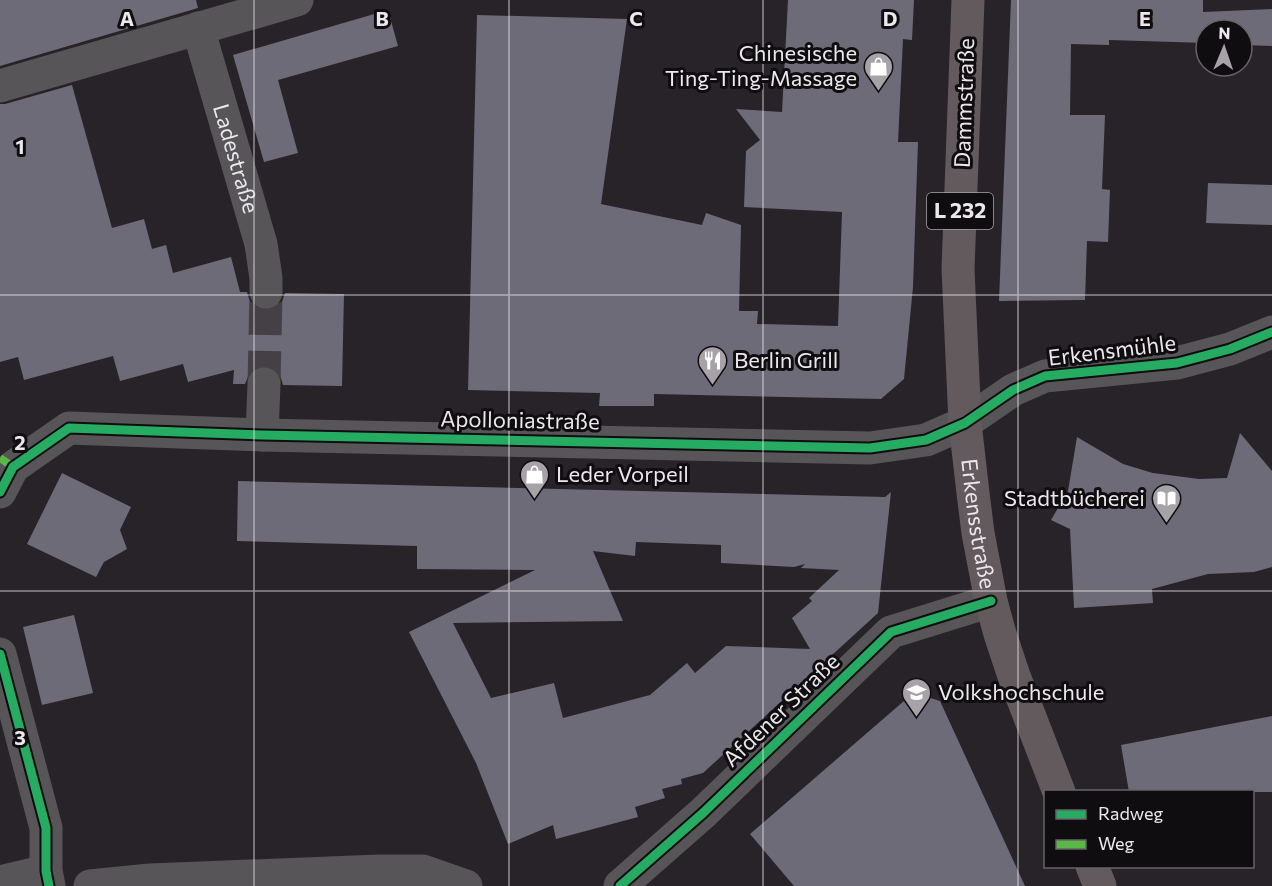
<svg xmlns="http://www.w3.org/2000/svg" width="1272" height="886" font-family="Commissioner,sans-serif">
  <rect width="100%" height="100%" fill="#272328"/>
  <!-- building -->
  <path fill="#6d6b78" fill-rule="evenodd" d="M 0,0 L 196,0 L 198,8 L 0,66 Z
    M 788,0 L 914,0 L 912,40 L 903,39 L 898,142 L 918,142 L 913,287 L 904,379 L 881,399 L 654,394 L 654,406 L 599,406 L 600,393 L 468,390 L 477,15 L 627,19 L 601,204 L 702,225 L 706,213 L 741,225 L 739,311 L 758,311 L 757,324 L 838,326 L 842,212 L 744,207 L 746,151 L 760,140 L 736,109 L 782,112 Z
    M 1011,0 L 1203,0 L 1203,12 L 1272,9 L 1272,46 L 1242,45 L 1242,30 L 1206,30 L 1206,43 L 1109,40 L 1109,45 L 1071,44 L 1070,115 L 1105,115 L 1102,189 L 1110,190 L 1108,242 L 1087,241 L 1085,300 L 999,301 Z
    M 388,10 L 398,46 L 278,80 L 298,153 L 264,162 L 233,55 Z
    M 72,85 L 112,228 L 144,219 L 152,249 L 166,245 L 173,273 L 231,257 L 240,292 L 247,292 L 250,302 L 257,308 L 265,311 L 275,308 L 282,302 L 285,293 L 344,294 L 342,386 L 283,385 L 280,375 L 273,368 L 265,365 L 256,367 L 249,374 L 245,384 L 233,384 L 234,370 L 188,382 L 183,364 L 120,381 L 113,356 L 24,380 L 18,357 L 0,362 L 0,104 L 5,104 Z
    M 1208,183 L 1272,185 L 1272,225 L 1206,223 Z
    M 1240,433 L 1272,471 L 1272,567 L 1254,572 L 1208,574 L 1152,589 L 1153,603 L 1074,608 L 1070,529 L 1051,520 L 1068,491 L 1077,437 L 1123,464 L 1153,473 L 1199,479 L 1227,478 Z
    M 62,473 L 131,507 L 120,530 L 127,549 L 104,562 L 96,577 L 27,544 Z
    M 238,481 L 885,497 L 891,492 L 878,613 L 703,773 L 681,779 L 682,784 L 662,789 L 665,798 L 635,807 L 638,817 L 556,839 L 553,825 L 508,844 L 476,763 L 409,632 L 535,570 L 417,569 L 417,546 L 237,541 ZM 636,542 L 721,545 L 721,563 L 794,567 L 805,564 L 801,568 L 839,570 L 809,598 L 812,601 L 792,618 L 810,649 L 726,646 L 695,673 L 687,663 L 650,695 L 563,718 L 554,683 L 491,698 L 453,623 L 623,621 L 593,551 L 635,556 Z
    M 74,615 L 93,693 L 42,705 L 23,627 Z
    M 921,695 L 940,701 L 1025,886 L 794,886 L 750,834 L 904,701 L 908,704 Z
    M 1272,716 L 1272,792 L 1129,792 L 1121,745 Z"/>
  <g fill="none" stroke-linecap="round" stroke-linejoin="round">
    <!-- minor-tunnel -->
    <path stroke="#444045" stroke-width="33" stroke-dasharray="33 16" stroke-linecap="butt" d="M 264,384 L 266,292"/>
    <!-- minor -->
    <g stroke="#575558" stroke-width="33">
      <path id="s1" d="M 198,28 L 261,244 L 266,278 L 266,292"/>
      <path d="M 0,86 L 297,0"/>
      <path d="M 262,435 L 264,384"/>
      <path d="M 0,492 L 13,467 L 69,428 L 262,435 L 870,448 L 926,440 L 965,423 L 1013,390 L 1045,376 L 1177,363 L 1230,349 L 1272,332"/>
      <path d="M 0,654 L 46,828 L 46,871 L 49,886"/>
      <path d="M 0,882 L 46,871"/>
      <path d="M 90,886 L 150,880 L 379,871 L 423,871 L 466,886"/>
      <path d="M 620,886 L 703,813 L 891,632 L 991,601"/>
    </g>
    <!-- primary -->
    <g stroke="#635a5e" stroke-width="33">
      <path id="s2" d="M 968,0 L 958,269 L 965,423 L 973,493 L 978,533 L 991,601 L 1000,634 L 1014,676 L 1059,792"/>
      <path d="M 1092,866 L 1100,886"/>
    </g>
    <!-- quiet -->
    <path stroke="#58b947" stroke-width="8" stroke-dasharray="15 8" stroke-linecap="butt" d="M 0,458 L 13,467"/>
    <defs>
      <path id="cycleway" d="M 0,492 L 13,467 L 69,428 L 262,435 L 870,448 L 926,440 L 965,423 L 1013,390 L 1045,376 L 1177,363 L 1230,349 L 1272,332
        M 0,654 L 46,828 L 46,871 L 49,886
        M 620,886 L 703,813 L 891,632 L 991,601"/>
    </defs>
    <!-- cycleway casing -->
    <use href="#cycleway" stroke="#0f0d0f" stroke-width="13"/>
    <!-- cycleway -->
    <use href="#cycleway" stroke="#26ab63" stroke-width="9"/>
  </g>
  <!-- grid -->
  <path fill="none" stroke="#ebe7ec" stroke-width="1.5" stroke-opacity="0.55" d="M 254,0 L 254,886M 509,0 L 509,886M 763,0 L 763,886M 1018,0 L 1018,886M 0,295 L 1272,295M 0,591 L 1272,591"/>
  <!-- icons -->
  <defs>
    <symbol id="shop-pin" viewBox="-11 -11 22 30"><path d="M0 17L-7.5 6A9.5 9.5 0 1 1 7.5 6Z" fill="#a6a2a7" stroke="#0f0d0f"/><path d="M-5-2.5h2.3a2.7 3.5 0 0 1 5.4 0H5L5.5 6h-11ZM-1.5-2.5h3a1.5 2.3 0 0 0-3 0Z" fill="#fff"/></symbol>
    <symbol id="restaurant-pin" viewBox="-11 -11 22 30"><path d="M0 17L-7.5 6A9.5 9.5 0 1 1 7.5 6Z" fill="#a6a2a7" stroke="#0f0d0f"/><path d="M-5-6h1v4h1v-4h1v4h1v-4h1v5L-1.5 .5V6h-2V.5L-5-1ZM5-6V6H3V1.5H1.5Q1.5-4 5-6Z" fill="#fff"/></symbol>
    <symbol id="library-pin" viewBox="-11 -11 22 30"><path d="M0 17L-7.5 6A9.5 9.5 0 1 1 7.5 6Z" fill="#a6a2a7" stroke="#0f0d0f"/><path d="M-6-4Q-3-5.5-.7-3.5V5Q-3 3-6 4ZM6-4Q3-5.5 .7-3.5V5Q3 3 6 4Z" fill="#fff"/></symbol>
    <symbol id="university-pin" viewBox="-11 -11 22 30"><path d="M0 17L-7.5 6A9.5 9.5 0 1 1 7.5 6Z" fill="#a6a2a7" stroke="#0f0d0f"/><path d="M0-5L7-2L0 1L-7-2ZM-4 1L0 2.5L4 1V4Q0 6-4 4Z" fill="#fff"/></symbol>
  </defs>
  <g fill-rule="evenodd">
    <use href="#shop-pin" x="862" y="50" width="33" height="45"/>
    <use href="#restaurant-pin" x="696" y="344" width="33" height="45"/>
    <use href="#shop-pin" x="518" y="458" width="33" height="45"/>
    <use href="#library-pin" x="1150" y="482" width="33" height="45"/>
    <use href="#university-pin" x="900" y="676" width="33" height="45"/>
  </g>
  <g text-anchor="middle" stroke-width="6" stroke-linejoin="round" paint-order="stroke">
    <!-- shield labels -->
    <rect fill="#0f0d0f" stroke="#a9a6aa" stroke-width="1.5" x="927" y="193" width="66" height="36" rx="4.5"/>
    <g font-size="21" font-weight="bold" fill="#ebe7ec">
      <text x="960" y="218">L 232</text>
    </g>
    <!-- poi labels -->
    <g font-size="22" fill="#ebe7ec" stroke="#0f0d0f" text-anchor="start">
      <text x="857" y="61" text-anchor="end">Chinesische<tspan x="857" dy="25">Ting-Ting-Massage</tspan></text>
      <text x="734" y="368">Berlin Grill</text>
      <text x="556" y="482">Leder Vorpeil</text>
      <text x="1145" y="506" text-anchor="end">Stadtbücherei</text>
      <text x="938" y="700">Volkshochschule</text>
    </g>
    <!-- street labels -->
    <g font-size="22" fill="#ebe7ec" stroke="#0f0d0f">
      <text transform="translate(964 103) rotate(-88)" y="8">Dammstraße</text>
      <text dy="8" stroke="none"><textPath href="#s1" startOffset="136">Ladestraße</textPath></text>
      <text transform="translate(1112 350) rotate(-7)" y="8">Erkensmühle</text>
      <text transform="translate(520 420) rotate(1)" y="8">Apolloniastraße</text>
      <text dy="8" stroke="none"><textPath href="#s2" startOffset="525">Erkensstraße</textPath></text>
      <text transform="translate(781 710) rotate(-44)" y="8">Afdener Straße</text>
    </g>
  </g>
  <g font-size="20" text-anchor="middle" font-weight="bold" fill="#ebe7ec" stroke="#0f0d0f" stroke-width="6" stroke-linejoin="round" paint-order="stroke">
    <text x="127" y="26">A</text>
    <text x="382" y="26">B</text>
    <text x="636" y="26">C</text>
    <text x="890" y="26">D</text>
    <text x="1145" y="26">E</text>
    <text x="20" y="154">1</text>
    <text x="20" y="450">2</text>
    <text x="20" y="745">3</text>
  </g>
  <!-- legend -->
  <rect x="1044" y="790" width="210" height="78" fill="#0f0d0f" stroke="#676467" stroke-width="1.5"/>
  <rect x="1056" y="810" width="30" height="9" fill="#26ab63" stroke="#676467" stroke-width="1.5"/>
  <text x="1098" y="820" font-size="18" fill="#ebe7ec">Radweg</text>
  <rect x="1056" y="840" width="30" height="9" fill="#58b947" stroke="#676467" stroke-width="1.5"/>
  <text x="1098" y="850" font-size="18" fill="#ebe7ec">Weg</text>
  <!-- north arrow -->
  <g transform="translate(1224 48) rotate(2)"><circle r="28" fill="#0f0d0f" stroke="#676467" stroke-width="1.5"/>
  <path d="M0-4.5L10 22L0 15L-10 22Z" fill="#a6a2a7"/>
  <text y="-9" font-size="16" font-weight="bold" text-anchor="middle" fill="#ebe7ec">N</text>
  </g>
</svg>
